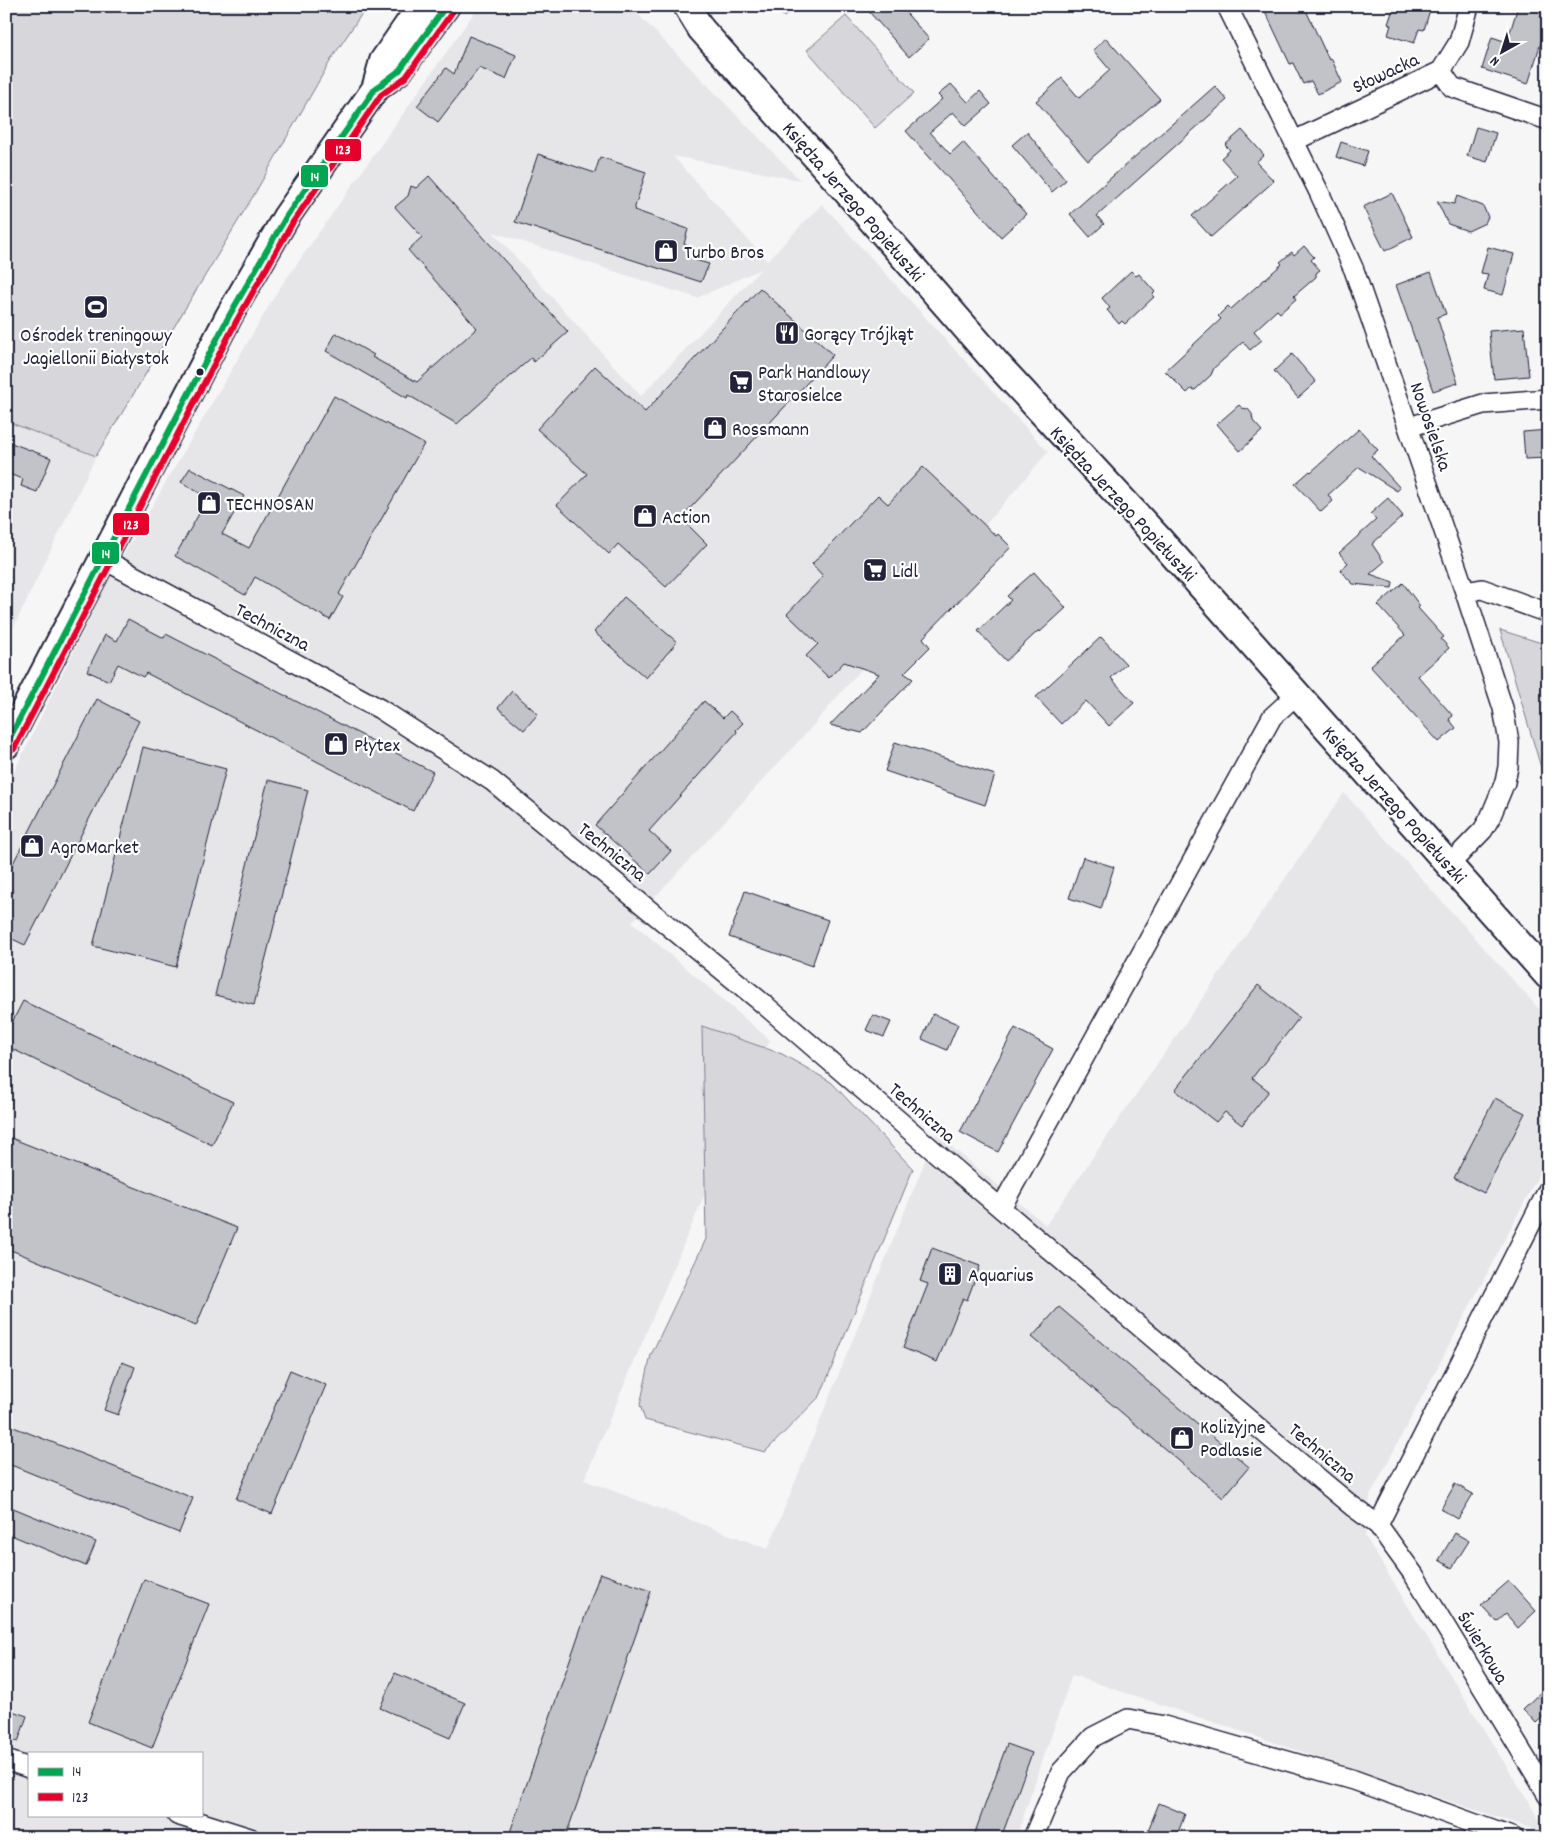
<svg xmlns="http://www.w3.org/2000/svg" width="1554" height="1844" font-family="Dekko,sans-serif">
  <rect width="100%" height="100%" fill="#f6f6f7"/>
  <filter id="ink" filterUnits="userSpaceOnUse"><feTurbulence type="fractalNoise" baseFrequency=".02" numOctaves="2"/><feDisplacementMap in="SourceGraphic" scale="10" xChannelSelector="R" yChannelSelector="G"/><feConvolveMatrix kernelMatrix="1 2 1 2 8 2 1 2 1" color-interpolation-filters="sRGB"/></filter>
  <g filter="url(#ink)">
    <!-- built -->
    <path fill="#e6e6e9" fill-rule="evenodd" d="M 479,6 L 630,6 L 800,180 L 673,156 L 767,261 L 822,204 L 1048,452 L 809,730 L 632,922 L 770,1040 L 584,1480 L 768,1549 L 936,1134 L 1046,1225 L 1344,793 L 1548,1019 L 1548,1157 L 1370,1496 L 1365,1536 L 1548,1834 L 1072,1675 L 1016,1838 L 6,1838 L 6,788 L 107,583 L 277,292 ZM 493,232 L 697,298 L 761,269 L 641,396 ZM 29,1753 L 201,1753 L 201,1815 L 29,1815 Z
      M 6,421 L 96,456 L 6,643 Z"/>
    <!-- green -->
    <path fill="#d7d7db" stroke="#7c7c8b" d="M 6,6 L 367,6 L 332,58 L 255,193 L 96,456 L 6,421 Z
      M 774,6 L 796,6 L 784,17 Z
      M 846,16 L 914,93 L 875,128 L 807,50 Z
      M 1500,630 L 1548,645 L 1548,791 Z
      M 702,1026 L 782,1054 L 831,1082 L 913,1169 L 820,1396 L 765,1452 L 645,1420 L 640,1405 L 651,1355 L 706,1239 Z"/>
    <!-- building -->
    <path fill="#c2c2c9" stroke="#22223b" d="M 864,6 L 900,6 L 929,39 L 909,57 Z
      M 1276,6 L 1304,6 L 1329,60 L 1331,58 L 1342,82 L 1318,94 L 1311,81 L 1303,84 L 1293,63 L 1290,64 L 1265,11 Z
      M 1400,6 L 1431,6 L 1424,30 L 1419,29 L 1414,43 L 1388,35 L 1391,25 L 1388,24 L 1393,9 L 1399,11 Z
      M 1518,6 L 1548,6 L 1548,20 L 1528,84 L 1482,69 L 1492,37 L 1507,42 Z
      M 469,36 L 516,55 L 506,79 L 479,68 L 438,122 L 417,106 L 446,68 L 454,74 Z
      M 1106,38 L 1160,99 L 1088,161 L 1036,101 L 1062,78 L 1079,98 L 1110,70 L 1093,50 Z
      M 951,84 L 968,102 L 980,91 L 991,104 L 966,126 L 953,112 L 930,132 L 950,154 L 963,142 L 1026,214 L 1001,237 L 906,131 L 942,99 L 938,95 Z
      M 1215,86 L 1227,100 L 1097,216 L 1104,224 L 1090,237 L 1070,214 Z
      M 1476,127 L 1496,133 L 1487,162 L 1467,156 Z
      M 1242,130 L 1264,155 L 1256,162 L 1274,181 L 1211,237 L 1192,216 L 1237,176 L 1221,158 L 1230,150 L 1225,145 Z
      M 1027,132 L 1066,180 L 1052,192 L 1012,145 Z
      M 1341,142 L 1368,151 L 1363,166 L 1336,157 Z
      M 538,154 L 595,173 L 600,157 L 646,172 L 634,210 L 688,229 L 684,244 L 697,250 L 695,260 L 709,264 L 701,282 L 515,222 Z
      M 429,176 L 568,332 L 534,362 L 531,358 L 457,424 L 408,395 L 407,398 L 326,351 L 336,333 L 374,355 L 372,357 L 417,382 L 477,328 L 408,250 L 422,237 L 395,207 L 408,196 L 411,186 L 416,188 Z
      M 1392,193 L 1413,237 L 1385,251 L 1363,207 Z
      M 1457,196 L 1483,206 L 1488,217 L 1485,223 L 1468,231 L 1448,224 L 1437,201 L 1454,204 Z
      M 1304,246 L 1314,257 L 1311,260 L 1320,270 L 1316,273 L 1316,277 L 1294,296 L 1296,299 L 1280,313 L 1277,310 L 1254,331 L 1262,340 L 1250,350 L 1243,342 L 1214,368 L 1211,375 L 1195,390 L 1191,389 L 1187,393 L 1165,371 L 1221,319 L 1218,316 L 1228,306 L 1231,309 L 1282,264 L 1280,262 L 1292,252 L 1294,255 Z
      M 1488,247 L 1514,254 L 1503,295 L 1484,290 L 1488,274 L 1481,273 Z
      M 1131,271 L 1136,276 L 1139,274 L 1155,292 L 1152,295 L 1154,297 L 1125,324 L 1122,321 L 1119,324 L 1107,310 L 1110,308 L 1102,298 Z
      M 1431,272 L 1446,314 L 1437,317 L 1458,383 L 1433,391 L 1396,285 Z
      M 760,288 L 833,355 L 681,518 L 707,544 L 666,587 L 618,544 L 609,554 L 557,505 L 587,474 L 537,429 L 595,366 L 645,412 Z
      M 1524,328 L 1529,376 L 1494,379 L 1489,331 Z
      M 1292,354 L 1316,382 L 1298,398 L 1274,371 Z
      M 334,396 L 424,444 L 339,594 L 343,597 L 330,620 L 255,577 L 245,595 L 175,556 L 208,498 L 181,482 L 190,468 L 244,496 L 222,534 L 249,548 Z
      M 1239,405 L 1242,408 L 1248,409 L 1252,414 L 1253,421 L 1262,431 L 1240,451 L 1217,424 Z
      M 1359,429 L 1378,450 L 1371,456 L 1400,488 L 1397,491 L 1359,467 L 1328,495 L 1333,501 L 1321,512 L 1295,484 L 1310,471 L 1311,472 Z
      M 1548,430 L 1548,458 L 1525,459 L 1523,432 Z
      M 6,441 L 51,458 L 37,492 L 21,486 L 23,479 L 6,473 Z
      M 923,467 L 996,536 L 998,534 L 1011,547 L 923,638 L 930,647 L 904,673 L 913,679 L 862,733 L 830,725 L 879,674 L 844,662 L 829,678 L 806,656 L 818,644 L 787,614 L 823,576 L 812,564 L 878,495 L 888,504 Z
      M 1388,498 L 1403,516 L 1372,544 L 1384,562 L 1370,574 L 1393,582 L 1392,588 L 1353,584 L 1340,570 L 1348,563 L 1339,553 L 1376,520 L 1370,514 Z
      M 1034,572 L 1066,608 L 1040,632 L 1039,630 L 1006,661 L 978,631 L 1011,600 L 1007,596 Z
      M 1403,583 L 1420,606 L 1418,608 L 1444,637 L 1441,639 L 1449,648 L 1418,676 L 1453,716 L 1449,719 L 1456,728 L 1439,742 L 1370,666 L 1405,635 L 1378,605 Z
      M 624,597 L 677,642 L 646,678 L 594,632 Z
      M 128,619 L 164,638 L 166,634 L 433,772 L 413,811 L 146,673 L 143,677 L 118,664 L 109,681 L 87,671 L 105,635 L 117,641 Z
      M 1101,637 L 1126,664 L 1111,678 L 1134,703 L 1109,726 L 1086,701 L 1061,724 L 1036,697 Z
      M 512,691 L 538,714 L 524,730 L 498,708 Z
      M 97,699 L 139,721 L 25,945 L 6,936 L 6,877 Z
      M 704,701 L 723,718 L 730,711 L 743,723 L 736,730 L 737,732 L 649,831 L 671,851 L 650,874 L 595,825 Z
      M 895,742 L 995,775 L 985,805 L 885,771 Z
      M 143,747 L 226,769 L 176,967 L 93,946 Z
      M 268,780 L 308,790 L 254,1005 L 215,995 Z
      M 1083,857 L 1114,867 L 1101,909 L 1069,898 Z
      M 745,891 L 828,920 L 812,966 L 729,937 Z
      M 1258,985 L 1299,1018 L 1252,1078 L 1269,1091 L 1242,1125 L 1225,1112 L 1216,1122 L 1175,1090 Z
      M 23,1001 L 233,1102 L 212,1145 L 6,1046 L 6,1034 Z
      M 933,1014 L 958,1024 L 947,1050 L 922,1039 Z
      M 873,1015 L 891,1022 L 884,1037 L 866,1030 Z
      M 1015,1028 L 1053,1049 L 998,1152 L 960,1132 Z
      M 1495,1098 L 1525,1113 L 1484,1193 L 1454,1178 Z
      M 6,1136 L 237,1228 L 196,1326 L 6,1248 Z
      M 932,1248 L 980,1266 L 967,1300 L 963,1298 L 937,1362 L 903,1348 L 928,1284 L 920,1281 Z
      M 1059,1307 L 1249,1467 L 1223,1498 L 1032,1337 Z
      M 122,1362 L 135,1367 L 118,1415 L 104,1410 Z
      M 290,1370 L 326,1385 L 272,1514 L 236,1499 Z
      M 6,1424 L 193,1498 L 179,1533 L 6,1463 Z
      M 1455,1484 L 1473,1494 L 1458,1519 L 1441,1509 Z
      M 6,1505 L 96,1542 L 86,1566 L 6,1533 Z
      M 1455,1533 L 1469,1541 L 1452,1568 L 1439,1560 Z
      M 600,1573 L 651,1591 L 581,1793 L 565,1838 L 508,1838 Z
      M 144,1579 L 209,1604 L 152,1748 L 88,1722 Z
      M 1509,1581 L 1536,1611 L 1518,1628 L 1506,1614 L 1497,1622 L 1481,1605 Z
      M 395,1673 L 465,1703 L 450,1738 L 380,1708 Z
      M 1548,1685 L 1548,1712 L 1536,1723 L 1523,1709 Z
      M 6,1709 L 27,1716 L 18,1742 L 6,1738 Z
      M 1007,1744 L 1032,1753 L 1001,1838 L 973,1838 Z
      M 1159,1803 L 1185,1814 L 1176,1838 L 1145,1838 Z"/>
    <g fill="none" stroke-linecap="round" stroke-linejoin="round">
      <defs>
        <path id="street" d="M 1227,6 L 1319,192 L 1354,270 L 1465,592 L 1503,708 L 1509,742 L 1508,767 L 1505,782 L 1490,818 L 1483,830 L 1449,865
          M 1441,71 L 1452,87 L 1548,120
          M 1441,71 L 1459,42 L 1469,6
          M 1294,141 L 1441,71
          M 1409,427 L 1483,404 L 1548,399
          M 103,559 L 380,709 L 492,781 L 766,1006 L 949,1164 L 1281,1447 L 1352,1506 L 1378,1525 L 1414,1575 L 1548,1795
          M 1465,592 L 1482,589 L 1548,613
          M 1001,1208 L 1272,717 L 1297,694
          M 1378,1525 L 1548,1190
          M 6,1760 L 29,1768
          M 177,1815 L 250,1838
          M 1033,1838 L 1061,1772 L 1093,1737 L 1128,1719 L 1164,1726 L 1354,1780 L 1514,1838"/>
        <path id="secondary" d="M 687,6 L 701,29 L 833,176 L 999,366 L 1159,539 L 1548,976
          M 375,89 L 383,61 L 421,6
          M 6,745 L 229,316 L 286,217 L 375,89 L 399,71 L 446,6"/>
      </defs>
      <!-- street casing -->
      <use href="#street" stroke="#22223b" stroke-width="22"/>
      <!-- secondary casing -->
      <use href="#secondary" stroke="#22223b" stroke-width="30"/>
      <!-- street -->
      <use href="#street" stroke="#fff" stroke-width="19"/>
      <!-- secondary -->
      <use href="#secondary" stroke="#fff" stroke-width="26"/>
      <defs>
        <path id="bus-1" d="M 6,745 L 229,316 L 286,217 L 375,89 L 399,71 L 446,6"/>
        <path id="bus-2" d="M 14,749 L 237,320 L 293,222 L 381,95 L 406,77 L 453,11"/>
      </defs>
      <!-- bus-1 casing -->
      <use href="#bus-1" stroke="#fff" stroke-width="10"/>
      <!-- bus-2 casing -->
      <use href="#bus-2" stroke="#fff" stroke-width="10"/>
      <!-- bus-1 -->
      <use href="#bus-1" stroke="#00a651" stroke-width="6"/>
      <!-- bus-2 -->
      <use href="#bus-2" stroke="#e4002b" stroke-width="6"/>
    </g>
  </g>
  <!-- icons -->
  <defs>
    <symbol id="shop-square" viewBox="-11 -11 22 22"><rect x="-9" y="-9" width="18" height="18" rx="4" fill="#22223b" stroke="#fff"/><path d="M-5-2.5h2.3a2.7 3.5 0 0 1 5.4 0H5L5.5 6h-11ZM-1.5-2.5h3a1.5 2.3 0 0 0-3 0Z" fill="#fff"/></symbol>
    <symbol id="stadium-square" viewBox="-11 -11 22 22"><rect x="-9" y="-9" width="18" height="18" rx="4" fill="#22223b" stroke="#fff"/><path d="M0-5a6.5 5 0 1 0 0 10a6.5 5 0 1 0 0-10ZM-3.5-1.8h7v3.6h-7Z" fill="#fff"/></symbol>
    <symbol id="restaurant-square" viewBox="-11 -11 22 22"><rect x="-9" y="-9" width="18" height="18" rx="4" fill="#22223b" stroke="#fff"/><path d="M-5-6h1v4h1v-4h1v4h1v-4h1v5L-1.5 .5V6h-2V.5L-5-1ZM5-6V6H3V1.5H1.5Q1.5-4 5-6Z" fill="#fff"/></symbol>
    <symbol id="supermarket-square" viewBox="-11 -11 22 22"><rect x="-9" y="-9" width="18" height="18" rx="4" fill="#22223b" stroke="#fff"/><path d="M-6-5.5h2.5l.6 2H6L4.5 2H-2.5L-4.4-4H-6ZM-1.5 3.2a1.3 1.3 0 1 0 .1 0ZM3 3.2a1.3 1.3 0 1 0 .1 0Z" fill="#fff"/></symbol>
    <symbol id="building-square" viewBox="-11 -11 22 22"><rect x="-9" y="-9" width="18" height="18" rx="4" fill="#22223b" stroke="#fff"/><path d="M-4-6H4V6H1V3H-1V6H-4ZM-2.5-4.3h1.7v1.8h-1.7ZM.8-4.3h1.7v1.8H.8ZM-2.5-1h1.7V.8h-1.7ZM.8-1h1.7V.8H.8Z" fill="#fff"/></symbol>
  </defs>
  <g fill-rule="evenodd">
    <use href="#shop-square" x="652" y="237" width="28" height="28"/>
    <use href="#stadium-square" x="82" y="293" width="28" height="28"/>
    <use href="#restaurant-square" x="773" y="319" width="28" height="28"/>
    <use href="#supermarket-square" x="727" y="368" width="28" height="28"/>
    <use href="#shop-square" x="701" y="414" width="28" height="28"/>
    <use href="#shop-square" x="195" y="489" width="28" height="28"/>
    <use href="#shop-square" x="631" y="502" width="28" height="28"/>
    <use href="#supermarket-square" x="861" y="556" width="28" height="28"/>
    <use href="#shop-square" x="322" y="730" width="28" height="28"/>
    <use href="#shop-square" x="18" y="832" width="28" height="28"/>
    <use href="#building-square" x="936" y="1260" width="28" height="28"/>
    <use href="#shop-square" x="1168" y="1424" width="28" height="28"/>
  </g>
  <!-- markers -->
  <circle fill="#22223b" stroke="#fff" stroke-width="2" cx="200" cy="372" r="4.5"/>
  <g text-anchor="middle" stroke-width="4.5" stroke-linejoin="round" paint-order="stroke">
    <!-- street labels -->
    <g font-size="20" fill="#22223b" stroke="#fff">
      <text transform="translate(1385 72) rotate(-25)" y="7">Słowacka</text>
      <text transform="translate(854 201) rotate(49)" y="7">Księdza Jerzego Popiełuszki</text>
      <text transform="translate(1432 426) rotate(71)" y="7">Nowosielska</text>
      <text transform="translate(1124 503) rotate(47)" y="7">Księdza Jerzego Popiełuszki</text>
      <text transform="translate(273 626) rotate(28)" y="7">Techniczna</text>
      <text transform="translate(1395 804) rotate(48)" y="7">Księdza Jerzego Popiełuszki</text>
      <text transform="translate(613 851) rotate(39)" y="7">Techniczna</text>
      <text transform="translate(923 1112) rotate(41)" y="7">Techniczna</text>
      <text transform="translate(1323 1452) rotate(40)" y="7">Techniczna</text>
      <text transform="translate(1484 1647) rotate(59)" y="7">Świerkowa</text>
    </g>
    <!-- poi labels -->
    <g font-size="20" fill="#22223b" stroke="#fff" text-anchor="start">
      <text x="684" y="258">Turbo Bros</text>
      <text x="804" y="340">Gorący Trójkąt</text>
      <text x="96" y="341" text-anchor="middle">Ośrodek treningowy<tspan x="96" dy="23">Jagiellonii Białystok</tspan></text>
      <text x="758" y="378">Park Handlowy<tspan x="758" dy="23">Starosielce</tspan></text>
      <text x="732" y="435">Rossmann</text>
      <text x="226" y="510">TECHNOSAN</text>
      <text x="662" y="523">Action</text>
      <text x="892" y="577">Lidl</text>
      <text x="354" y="751">Płytex</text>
      <text x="50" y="853">AgroMarket</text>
      <text x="968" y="1281">Aquarius</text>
      <text x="1200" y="1433">Kolizyjne<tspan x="1200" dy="23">Podlasie</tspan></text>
    </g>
  </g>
  <g stroke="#fff" stroke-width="2">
    <rect x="324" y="138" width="38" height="24" rx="5" fill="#e4002b"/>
    <rect x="300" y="164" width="29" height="24" rx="5" fill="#00a651"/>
    <rect x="112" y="512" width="38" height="24" rx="5" fill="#e4002b"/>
    <rect x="91" y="541" width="29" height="24" rx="5" fill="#00a651"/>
  </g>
  <g font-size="14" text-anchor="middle" font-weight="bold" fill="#fff">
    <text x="343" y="154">123</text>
    <text x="315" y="181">14</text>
    <text x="131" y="529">123</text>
    <text x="106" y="558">14</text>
  </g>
  <!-- margin -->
  <rect width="1554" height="1844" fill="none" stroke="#fff" stroke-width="25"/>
  <rect x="12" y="12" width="1529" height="1819" fill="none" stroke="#22223b" stroke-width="2" filter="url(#ink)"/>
  <!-- legend -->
  <rect x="28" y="1752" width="175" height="65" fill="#ffffff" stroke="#a7a7b1"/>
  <rect x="38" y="1768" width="25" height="8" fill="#00a651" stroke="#a7a7b1"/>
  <text x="72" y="1776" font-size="15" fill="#22223b">14</text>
  <rect x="38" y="1793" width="25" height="8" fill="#e4002b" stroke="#a7a7b1"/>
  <text x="72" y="1802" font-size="15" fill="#22223b">123</text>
  <!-- north arrow -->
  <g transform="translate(1502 52) rotate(219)" stroke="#ffffff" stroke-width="4" paint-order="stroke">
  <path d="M0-4L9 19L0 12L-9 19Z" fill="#22223b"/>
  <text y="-8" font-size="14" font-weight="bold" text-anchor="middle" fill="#22223b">N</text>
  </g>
</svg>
